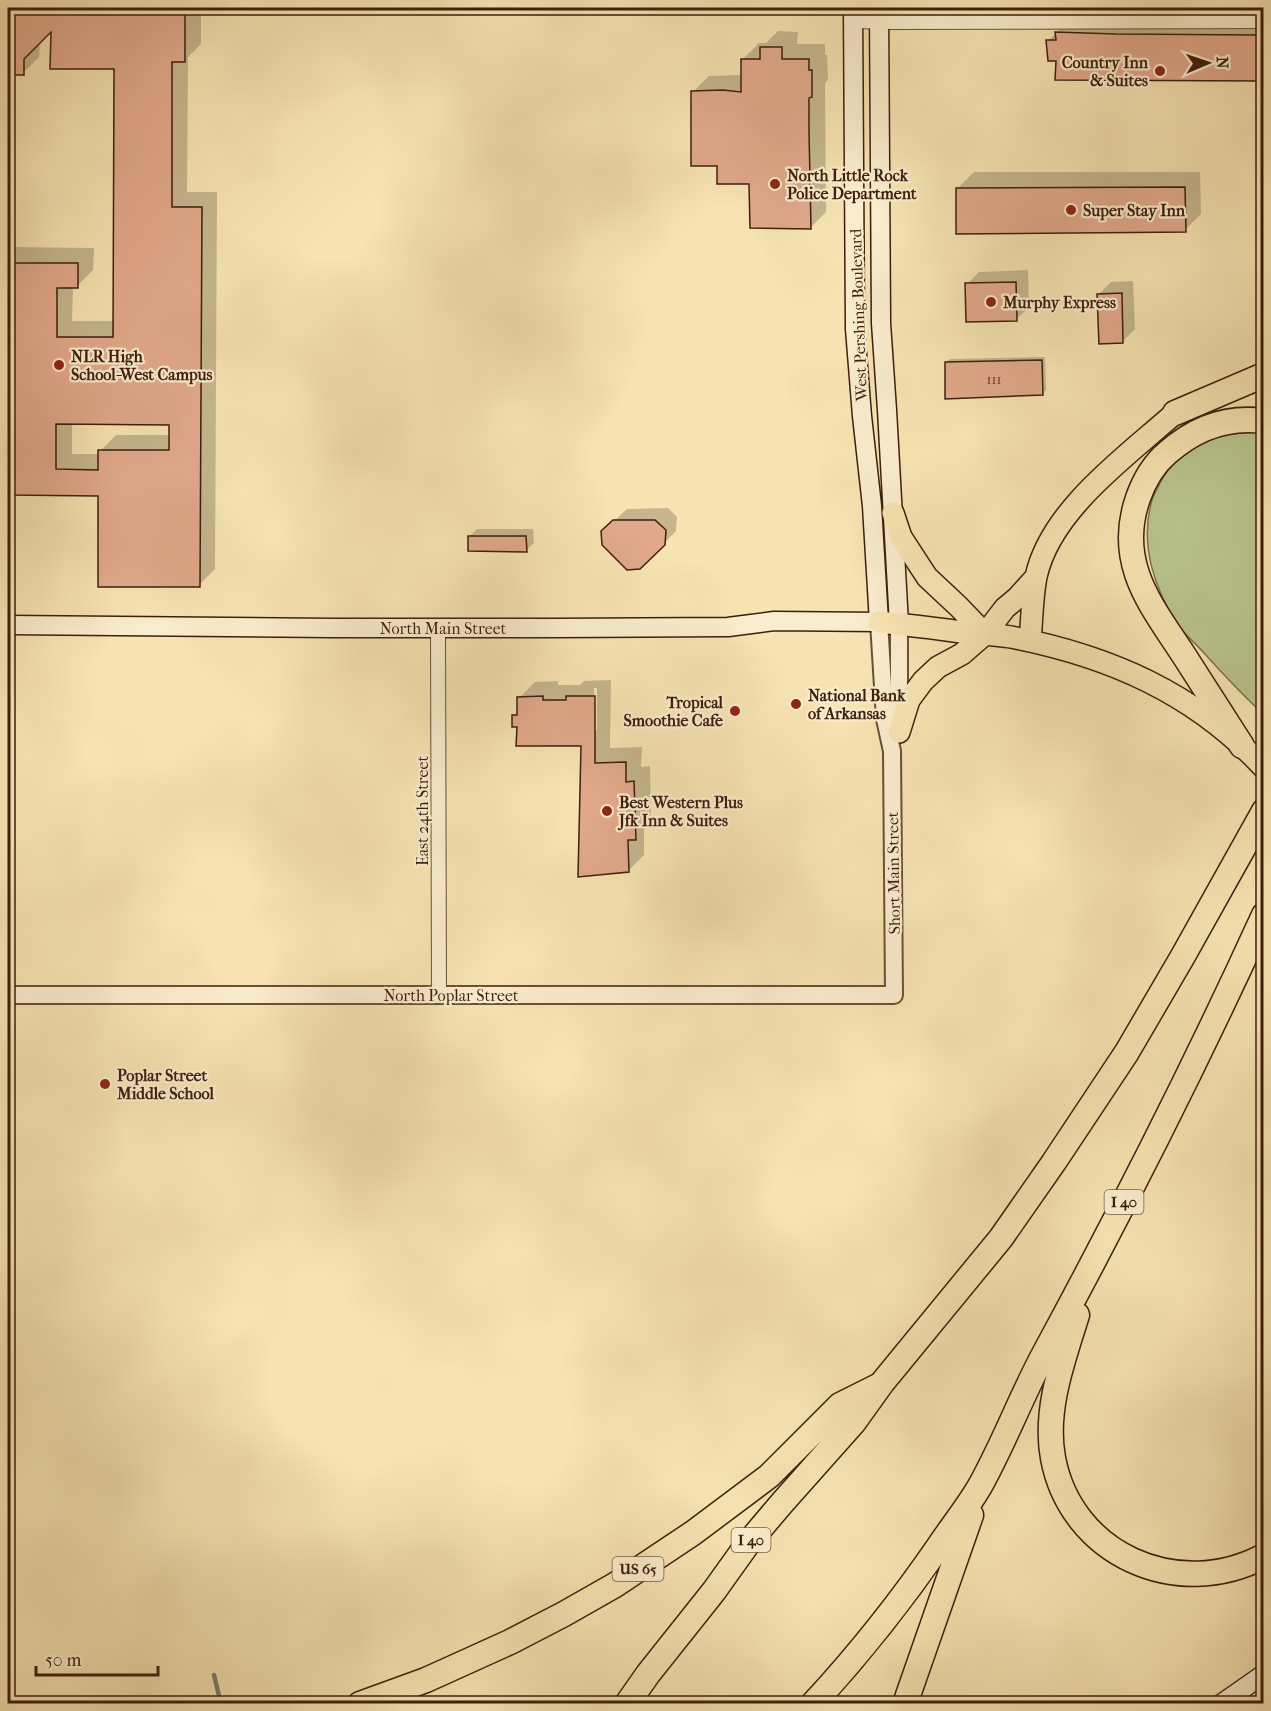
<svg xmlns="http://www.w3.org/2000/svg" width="1271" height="1711" font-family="'IM FELL French Canon',serif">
  <rect width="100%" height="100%" fill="#f7e4b2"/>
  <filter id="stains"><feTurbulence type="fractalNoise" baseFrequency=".00333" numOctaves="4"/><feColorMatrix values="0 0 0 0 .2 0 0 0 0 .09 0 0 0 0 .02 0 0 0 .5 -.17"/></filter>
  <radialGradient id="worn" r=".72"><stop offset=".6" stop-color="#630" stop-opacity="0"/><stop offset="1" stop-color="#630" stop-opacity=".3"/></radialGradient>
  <!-- green -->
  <path fill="#bac58e" stroke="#7c714e" stroke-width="1.5" d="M 1251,432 L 1263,433 L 1264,707 L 1261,712 C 1241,693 1222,673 1204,653 C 1196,644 1186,636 1179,626 C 1155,591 1140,546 1151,504 C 1152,497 1157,490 1160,483 C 1179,446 1212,435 1251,432 Z"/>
  <!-- shadow -->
  <path fill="#0003" fill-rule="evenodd" d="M 8,8 L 201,8 L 201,44 L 188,57 L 187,192 L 217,192 L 215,569 L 199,585 L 99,494 L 8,494 L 8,444 L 12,439 L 14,440 L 15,302 L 8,302 L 8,250 L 10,247 L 94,248 L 93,270 L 77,286 L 73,286 L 72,321 L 115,321 L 116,67 L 52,29 L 40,41 L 39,57 L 23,73 L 8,73 ZM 72,423 L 171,423 L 171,435 L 116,435 L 100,451 L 100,454 L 72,454 Z
    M 1073,16 L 1264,19 L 1264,107 L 1260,107 L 1260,80 L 1058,59 L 1048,41 Z
    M 778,31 L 798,32 L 797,44 L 825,44 L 825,55 L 827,55 L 828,80 L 825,83 L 826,212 L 810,228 L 751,183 L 718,164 L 693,92 L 709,76 L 742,75 L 743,59 L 759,43 L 766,43 Z
    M 974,172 L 1200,172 L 1201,214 L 1185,230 L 958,188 Z
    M 1028,270 L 1029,307 L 1017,319 L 967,284 L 979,272 Z
    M 1133,281 L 1135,329 L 1123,341 L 1099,294 L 1111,282 Z
    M 1045,357 L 1046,390 L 1042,394 L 946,362 L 950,359 Z
    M 668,508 L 677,517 L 676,531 L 640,568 L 603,531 L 627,509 Z
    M 477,529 L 533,529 L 534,543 L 526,550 L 469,537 Z
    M 611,680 L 610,748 L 642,747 L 641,767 L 650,766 L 651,822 L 644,830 L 644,855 L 628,871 L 582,744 L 518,726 L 513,716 L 518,711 L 519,698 L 535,682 L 558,681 L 558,685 L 580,685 L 584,681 ZM 594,688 L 597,688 L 597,730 L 594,730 Z"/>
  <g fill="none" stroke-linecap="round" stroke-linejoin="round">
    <!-- stream -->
    <path stroke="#787e70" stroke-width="4.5" d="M 214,1675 L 221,1704"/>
  </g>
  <!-- building -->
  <path fill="#e2a98c" stroke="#3e1d0f" stroke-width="1.5" fill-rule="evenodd" d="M 8,8 L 185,8 L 185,62 L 172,62 L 172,207 L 202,207 L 200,587 L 98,587 L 98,496 L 8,495 L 8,455 L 13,455 L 13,303 L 8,303 L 8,263 L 78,263 L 78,288 L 57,288 L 57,337 L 113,337 L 114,69 L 50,69 L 51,32 L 24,59 L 24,75 L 8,75 ZM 56,424 L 169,425 L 169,450 L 98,450 L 98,470 L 56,469 Z
    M 1055,32 L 1116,34 L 1258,35 L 1259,42 L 1263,42 L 1263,81 L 1055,80 L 1056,61 L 1048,61 L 1046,40 L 1056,40 Z
    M 760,47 L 782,47 L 782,59 L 809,59 L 809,70 L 812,70 L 812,97 L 809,98 L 809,132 L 811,229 L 750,228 L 749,184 L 717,184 L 717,166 L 691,166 L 691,91 L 723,90 L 741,92 L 741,59 L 760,59 Z
    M 1185,187 L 1186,232 L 956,234 L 956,188 Z
    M 1016,282 L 1017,321 L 966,322 L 965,283 Z
    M 1122,293 L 1123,343 L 1099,344 L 1097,294 Z
    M 1042,360 L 1043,395 L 945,399 L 945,362 Z
    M 613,520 L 655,520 L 666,530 L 665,545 L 640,569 L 627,570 L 602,545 L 601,531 Z
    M 468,536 L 526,536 L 527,552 L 468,551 Z
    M 543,696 L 543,700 L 566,700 L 566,696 L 595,696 L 595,763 L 626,762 L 626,782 L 634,781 L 636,840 L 628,840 L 629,872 L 578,877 L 581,746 L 516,746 L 517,727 L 512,727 L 512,715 L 517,715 L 517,697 Z"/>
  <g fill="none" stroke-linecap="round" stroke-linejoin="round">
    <defs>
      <path id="minor" d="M 853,21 L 892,22 L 1264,21
        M 438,627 L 439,995"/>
      <path id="tertiary" d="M 899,624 L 899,718
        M 8,995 L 894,995 L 892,751 L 885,719 L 879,622"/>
      <path id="secondary" d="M 879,8 L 881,323 L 887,410 L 899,624
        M 8,625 L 333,628 L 555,628 L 728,627 L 774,621 L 879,622 L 872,506 L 862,416 L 855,329 L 853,8
        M 1221,1704 L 1264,1674"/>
      <path id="primary" d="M 893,513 L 901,537 L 927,577 L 959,607 L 985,634
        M 879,622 C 909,625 940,629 970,633 C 984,634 998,635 1011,637 C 1109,656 1195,693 1264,768
        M 1030,641 C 1032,620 1032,597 1036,577 C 1050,510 1127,456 1175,413
        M 899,732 L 909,700 L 923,681 L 938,667 L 962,654 L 985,634 L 1005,608 L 1017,598 L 1036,577"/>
      <path id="motorway" d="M 1175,413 L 1264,375
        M 1242,746 C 1223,716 1204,687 1185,657 C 1152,606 1115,564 1138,498 C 1144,481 1153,465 1167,453 C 1194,429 1227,416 1264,421
        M 1077,1315 C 1063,1360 1044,1410 1053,1458 C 1071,1555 1178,1602 1264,1556
        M 360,1704 L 426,1680 L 510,1642 L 564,1614 L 615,1585 L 693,1533 L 769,1476 L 840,1405 L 878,1386
        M 627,1704 L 648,1674 L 714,1591 L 749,1542 L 782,1503 L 854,1422 L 882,1383 L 1001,1238 L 1054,1162 L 1127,1052 L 1183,956 L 1264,811
        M 813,1704 C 860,1653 902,1600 941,1543 C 954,1524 969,1505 980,1486 C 1004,1443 1021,1397 1044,1354 C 1122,1210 1196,1064 1264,915
        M 905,1704 L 971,1515"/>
    </defs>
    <!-- minor casing -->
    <use href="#minor" stroke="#6c4f38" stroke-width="16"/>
    <!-- tertiary casing -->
    <use href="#tertiary" stroke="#6c4f38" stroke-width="20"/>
    <!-- secondary casing -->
    <use href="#secondary" stroke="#3e1d0f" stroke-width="21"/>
    <!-- primary casing -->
    <use href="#primary" stroke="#3e1d0f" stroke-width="24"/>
    <!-- motorway casing -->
    <use href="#motorway" stroke="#3e1d0f" stroke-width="27"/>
    <!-- minor -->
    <use href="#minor" stroke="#faedcd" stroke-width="14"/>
    <!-- tertiary -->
    <use href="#tertiary" stroke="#faedcd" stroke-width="16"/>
    <!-- secondary -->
    <use href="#secondary" stroke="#faedcd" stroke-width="18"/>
    <!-- primary -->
    <use href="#primary" stroke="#f7e4b2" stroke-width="21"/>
    <!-- motorway -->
    <use href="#motorway" stroke="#f7e4b2" stroke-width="24"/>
  </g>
  <!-- markers -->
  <g fill="#8f2418" stroke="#faedcd" stroke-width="2">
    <circle cx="1160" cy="71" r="6"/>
    <circle cx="775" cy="184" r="6"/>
    <circle cx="1071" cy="210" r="6"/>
    <circle cx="991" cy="302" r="6"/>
    <circle cx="59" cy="365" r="6"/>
    <circle cx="796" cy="704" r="6"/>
    <circle cx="735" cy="711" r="6"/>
    <circle cx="607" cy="811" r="6"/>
    <circle cx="105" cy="1084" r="6"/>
  </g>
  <g text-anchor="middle" stroke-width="4.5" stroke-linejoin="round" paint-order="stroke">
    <!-- number labels -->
    <g font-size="14" fill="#67402e">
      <text x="994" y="384">111</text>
    </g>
    <!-- shield labels -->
    <g fill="#faedcd" stroke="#765b48" stroke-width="1.5">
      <rect x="1104.5" y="1190" width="39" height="24" rx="4.5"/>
      <rect x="731.5" y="1528" width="39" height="24" rx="4.5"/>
      <rect x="612.5" y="1557" width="51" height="24" rx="4.5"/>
    </g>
    <g font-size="15" font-weight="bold" fill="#3e1d0f">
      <text x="1124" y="1207">I 40</text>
      <text x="751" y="1545">I 40</text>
      <text x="638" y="1574">US 65</text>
    </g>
    <!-- poi labels -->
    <g font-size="16" font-weight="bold" fill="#3e1d0f" stroke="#faedcd" text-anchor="start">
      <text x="1148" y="68" text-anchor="end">Country Inn<tspan x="1148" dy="18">&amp; Suites</tspan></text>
      <text x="787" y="181">North Little Rock<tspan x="787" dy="18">Police Department</tspan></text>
      <text x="1083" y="216">Super Stay Inn</text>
      <text x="1003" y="308">Murphy Express</text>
      <text x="71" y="362">NLR High<tspan x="71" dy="18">School-West Campus</tspan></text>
      <text x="808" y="701">National Bank<tspan x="808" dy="18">of Arkansas</tspan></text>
      <text x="723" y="708" text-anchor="end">Tropical<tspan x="723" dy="18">Smoothie Cafe</tspan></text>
      <text x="619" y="808">Best Western Plus<tspan x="619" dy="18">Jfk Inn &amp; Suites</tspan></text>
      <text x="117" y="1081">Poplar Street<tspan x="117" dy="18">Middle School</tspan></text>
    </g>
    <!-- street labels -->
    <g font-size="16" fill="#3e1d0f" stroke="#faedcd">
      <text transform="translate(858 315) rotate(-92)" y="6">West Pershing Boulevard</text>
      <text x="443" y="634">North Main Street</text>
      <text transform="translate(422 811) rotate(-90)" y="6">East 24th Street</text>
      <text transform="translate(893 873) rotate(-91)" y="6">Short Main Street</text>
      <text x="451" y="1001">North Poplar Street</text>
    </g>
  </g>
  <!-- margin -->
  <rect width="1271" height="1711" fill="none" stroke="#f7e4b2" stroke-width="30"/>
  <rect x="9" y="9" width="1253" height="1693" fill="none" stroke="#3e1d0f" stroke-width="3"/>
  <rect x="15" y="15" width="1241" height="1681" fill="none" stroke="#3e1d0f" stroke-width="1.5"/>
  <!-- north arrow -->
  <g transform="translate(1208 63) rotate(88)" stroke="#faedcd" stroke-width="4.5" paint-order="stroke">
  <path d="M0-4.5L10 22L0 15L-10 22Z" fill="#3e1d0f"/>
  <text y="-9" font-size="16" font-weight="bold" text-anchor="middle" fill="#3e1d0f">N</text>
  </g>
  <!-- scale -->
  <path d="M36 1666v9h122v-9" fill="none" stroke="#3e1d0f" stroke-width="3"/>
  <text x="45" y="1666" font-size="18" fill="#3e1d0f" stroke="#faedcd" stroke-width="4.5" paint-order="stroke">50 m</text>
  <rect width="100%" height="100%" filter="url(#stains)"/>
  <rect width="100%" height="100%" fill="url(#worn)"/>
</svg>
